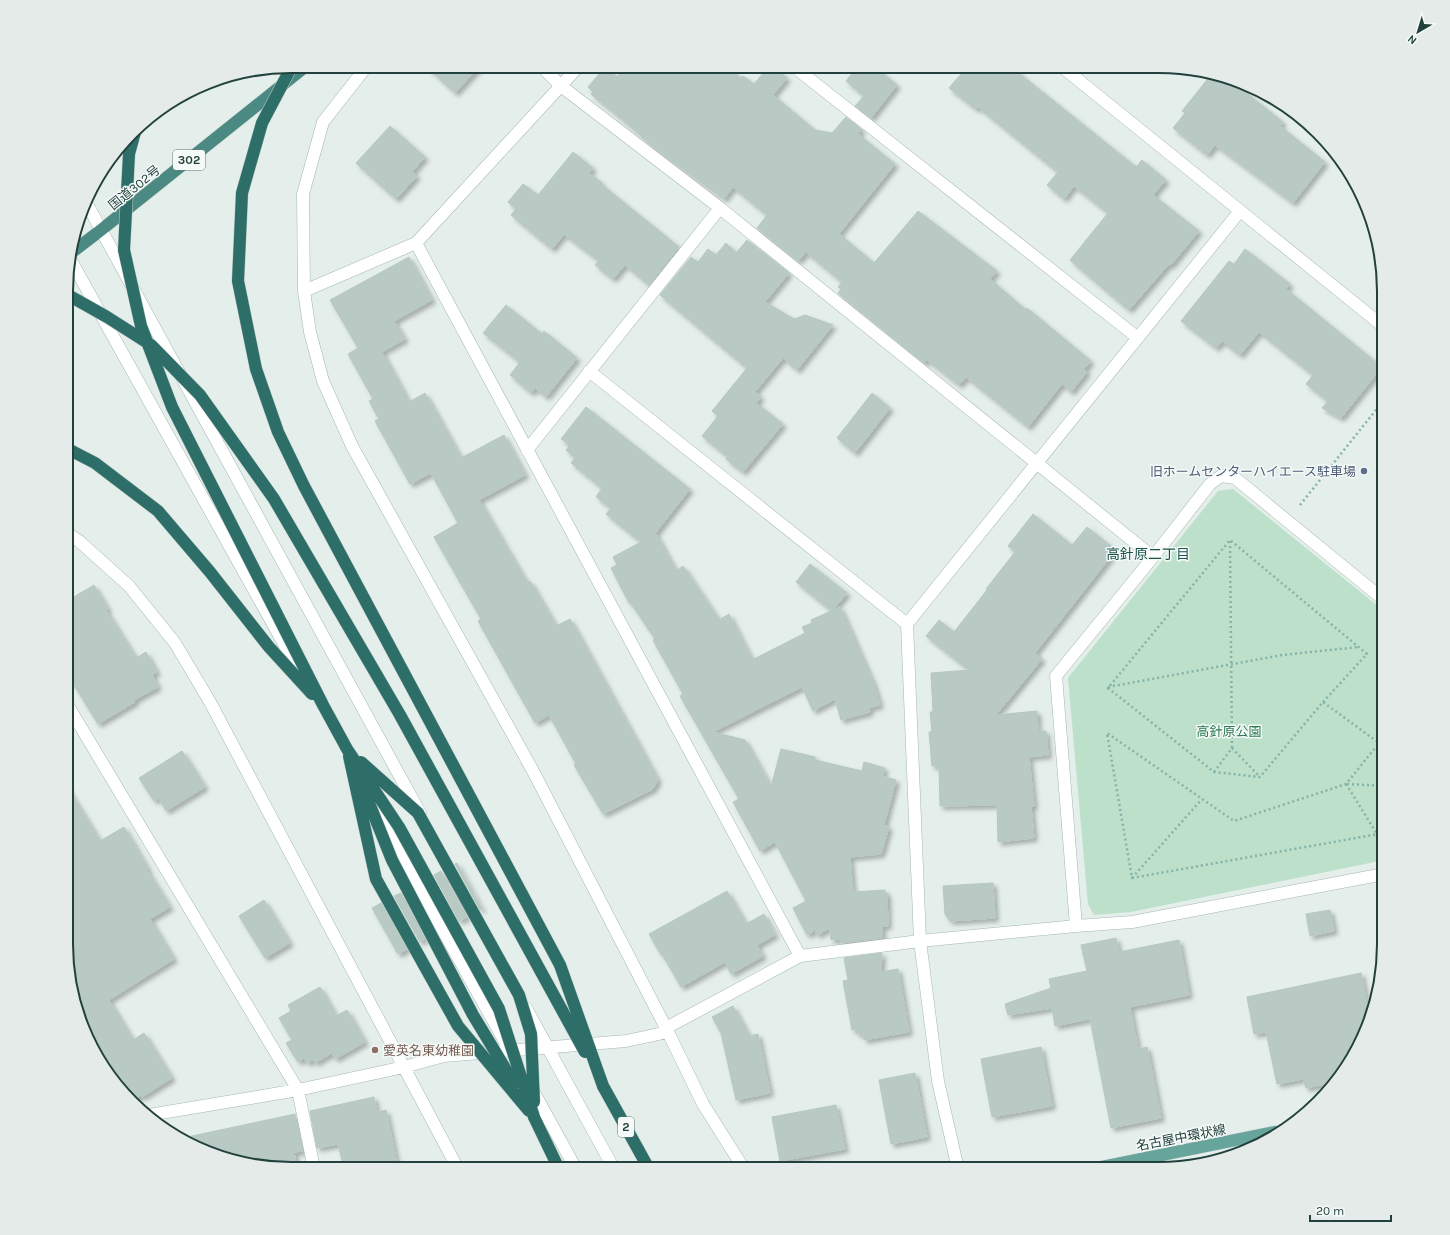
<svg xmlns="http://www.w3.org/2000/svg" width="1450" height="1235" font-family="Karla,'Noto Sans JP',sans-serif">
  <defs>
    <filter id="shadow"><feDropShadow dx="3.5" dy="3.5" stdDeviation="2" flood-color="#0004"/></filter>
  </defs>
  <rect width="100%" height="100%" fill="#e4eeeb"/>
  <!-- green -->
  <path fill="#bce0c9" d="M 1233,489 L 1384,611 L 1384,860 L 1131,912 L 1094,915 L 1088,904 L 1068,678 L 1218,491 Z"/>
  <!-- building -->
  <path fill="#b9c9c4" stroke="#b6c8c2" filter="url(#shadow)" d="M 426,66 L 480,66 L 455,93 Z
    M 626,66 L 726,66 L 741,78 L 743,76 L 754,84 L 769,66 L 772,66 L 787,78 L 773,95 L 815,130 L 832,133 L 846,117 L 862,130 L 858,134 L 895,164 L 839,234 L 874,263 L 918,211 L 997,271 L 990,279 L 1026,310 L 1027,308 L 1091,361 L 1084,369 L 1087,372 L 1071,392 L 1062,384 L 1028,427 L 966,377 L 959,385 L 927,360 L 924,363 L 838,293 L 841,289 L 838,287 L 842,282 L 806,252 L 798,261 L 757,228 L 767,215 L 733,187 L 724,199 L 654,148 L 629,125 L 591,94 L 593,92 L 588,87 L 605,67 L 617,77 Z
    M 858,66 L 874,66 L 897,85 L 871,118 L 855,106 L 864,96 L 846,81 Z
    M 968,66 L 1010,66 L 1136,167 L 1142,160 L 1166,180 L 1153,195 L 1199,231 L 1171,265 L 1169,264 L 1129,310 L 1070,260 L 1108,213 L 1074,186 L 1064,199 L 1047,185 L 1058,172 L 978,107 L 976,109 L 949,88 Z
    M 1210,76 L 1239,84 L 1239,87 L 1283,122 L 1280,126 L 1325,162 L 1293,203 L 1215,145 L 1207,155 L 1173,128 L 1185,113 L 1182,111 Z
    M 390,126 L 425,157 L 412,172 L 417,176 L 396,199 L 356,163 Z
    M 573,152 L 593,168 L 589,173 L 602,183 L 601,184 L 679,247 L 649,285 L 625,265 L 613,279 L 595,265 L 599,261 L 564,234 L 552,249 L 511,215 L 516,209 L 508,202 L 523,184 L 538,195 Z
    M 747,240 L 789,273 L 765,302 L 794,319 L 805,315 L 833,325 L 797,370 L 783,358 L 755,392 L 761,397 L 756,403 L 783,424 L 743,472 L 726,459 L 728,457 L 702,436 L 718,416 L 712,411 L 747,368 L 660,295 L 691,257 L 698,262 L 708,249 L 716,255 L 726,243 L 736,253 Z
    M 1245,249 L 1290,284 L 1286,289 L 1382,367 L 1341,418 L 1322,408 L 1328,401 L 1306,384 L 1313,375 L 1259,332 L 1240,355 L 1222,341 L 1216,348 L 1181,321 L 1229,261 L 1234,264 Z
    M 409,257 L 432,300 L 394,321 L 405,339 L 382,352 L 409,402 L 425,393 L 461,458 L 504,435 L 525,475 L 479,500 L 527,583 L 530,581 L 556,626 L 570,619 L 658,780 L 653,789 L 603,814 L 574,765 L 576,764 L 549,715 L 535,723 L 478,621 L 481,619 L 434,537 L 458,523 L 431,473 L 410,484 L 375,421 L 379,419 L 369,401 L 373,399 L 348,354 L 358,348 L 330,300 Z
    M 506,305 L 542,334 L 544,331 L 577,358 L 546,397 L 535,388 L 531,393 L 510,375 L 520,362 L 483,333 Z
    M 872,393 L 890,408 L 855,453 L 837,438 Z
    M 586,407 L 690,489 L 654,535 L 656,534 L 676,571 L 683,566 L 719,620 L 729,614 L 752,660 L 805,633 L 802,627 L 812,623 L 811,620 L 840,607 L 874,685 L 880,705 L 869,708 L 870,712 L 841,720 L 835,699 L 813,711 L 802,687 L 713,732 L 745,740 L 771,787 L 781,749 L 815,757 L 815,760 L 862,771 L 864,762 L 885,768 L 882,776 L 896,780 L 884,825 L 889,827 L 881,854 L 850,857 L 853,892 L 885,890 L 885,893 L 887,893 L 888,926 L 882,926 L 882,938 L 841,943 L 840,939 L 831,940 L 830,928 L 817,935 L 815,930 L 807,935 L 793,908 L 806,901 L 775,842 L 760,851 L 733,802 L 739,799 L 680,696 L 683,694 L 653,640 L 655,639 L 630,602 L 629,603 L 611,568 L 617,565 L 613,557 L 641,542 L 606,514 L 611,508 L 596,497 L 602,488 L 571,463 L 575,458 L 566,450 L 570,445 L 561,439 Z
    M 1033,514 L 1072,545 L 1087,527 L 1116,550 L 1035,653 L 1042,659 L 996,715 L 1037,711 L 1038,731 L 1046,731 L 1048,755 L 1029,757 L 1034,806 L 1031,807 L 1034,838 L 998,842 L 997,805 L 940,806 L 939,766 L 932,766 L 929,732 L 932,732 L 930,712 L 933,712 L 931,673 L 969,670 L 926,636 L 939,620 L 954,632 L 987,590 L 986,589 L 1015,552 L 1008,546 Z
    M 810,564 L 847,593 L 832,611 L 796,582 Z
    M 94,585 L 108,609 L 106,610 L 136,658 L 146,652 L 157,672 L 152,675 L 158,687 L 134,700 L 135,702 L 98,724 L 67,674 L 67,601 Z
    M 182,751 L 205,787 L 166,811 L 159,798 L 154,801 L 139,778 Z
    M 67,787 L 100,841 L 124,827 L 148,869 L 147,870 L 170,907 L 150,919 L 174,959 L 109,1000 L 133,1040 L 144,1033 L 172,1078 L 142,1097 L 141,1095 L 133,1100 L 131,1096 L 128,1097 L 83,1030 L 66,959 Z
    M 457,863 L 482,909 L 480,910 L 455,864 Z
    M 441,871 L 467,917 L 459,921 L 434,875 Z
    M 993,883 L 995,918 L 950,921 L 945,914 L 943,886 Z
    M 727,891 L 746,924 L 764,914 L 775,935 L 757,945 L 763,956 L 731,974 L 725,962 L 681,987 L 662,954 L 661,955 L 649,934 Z
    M 401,893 L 425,939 L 420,942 L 394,896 Z
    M 264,900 L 290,943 L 265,958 L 239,916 Z
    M 381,903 L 407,949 L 398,954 L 372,908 Z
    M 1330,910 L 1334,931 L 1310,936 L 1306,914 Z
    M 1116,938 L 1119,952 L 1179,940 L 1189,995 L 1130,1007 L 1138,1049 L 1147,1047 L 1161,1118 L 1111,1128 L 1090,1019 L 1055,1026 L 1052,1008 L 1008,1015 L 1005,1004 L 1051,988 L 1049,979 L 1087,971 L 1081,945 Z
    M 882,953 L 881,972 L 898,969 L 909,1032 L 864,1040 L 863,1033 L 857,1034 L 856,1029 L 852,1030 L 843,981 L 848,980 L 844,958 Z
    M 1361,973 L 1369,1015 L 1367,1030 L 1333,1080 L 1330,1083 L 1306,1088 L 1303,1079 L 1277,1084 L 1266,1032 L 1254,1034 L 1247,997 Z
    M 320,987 L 336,1016 L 347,1010 L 365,1042 L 335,1059 L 332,1053 L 315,1063 L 314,1059 L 307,1063 L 304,1058 L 298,1062 L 286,1043 L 292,1040 L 279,1018 L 291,1011 L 288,1005 Z
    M 733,1006 L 749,1036 L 758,1034 L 770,1093 L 736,1100 L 721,1033 L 712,1017 Z
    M 1041,1047 L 1052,1106 L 992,1117 L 981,1059 Z
    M 915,1073 L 927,1137 L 891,1144 L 879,1080 Z
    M 374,1097 L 377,1112 L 386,1110 L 398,1169 L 344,1169 L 338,1144 L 317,1148 L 310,1111 Z
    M 836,1105 L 845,1149 L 780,1161 L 772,1117 Z
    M 295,1114 L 303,1151 L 294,1152 L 297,1169 L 291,1169 L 205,1152 L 183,1138 Z"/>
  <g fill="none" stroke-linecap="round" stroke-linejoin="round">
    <defs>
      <path id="minor" d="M 367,66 L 323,122 L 303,194 L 304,291 L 310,332 L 323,381 L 352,446 L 533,771 L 666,1028 L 703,1104 L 744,1169
        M 541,66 L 561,86 L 720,208 L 1153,557
        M 793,66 L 1138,338
        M 1061,66 L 1384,327
        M 416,243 L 800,956
        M 304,291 L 416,243 L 579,66
        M 589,371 L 907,624
        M 527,450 L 720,208
        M 67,533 L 79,541 L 129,586 L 175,643 L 210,702 L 458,1169
        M 67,704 L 298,1090 L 314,1169
        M 1076,926 L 1056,676 L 1153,557 L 1210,484 L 1221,476 L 1235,478 L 1384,600
        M 666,1028 L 800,956 L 920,941 L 1076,926 L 1132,922 L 1384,874
        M 149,1115 L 298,1090 L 404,1067 L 444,1056 L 626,1041 L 668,1032
        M 958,1169 L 938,1081 L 920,941 L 907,624 L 1240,211"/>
      <path id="tertiary" d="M 87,204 L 420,813
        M 69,257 L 304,680
        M 375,808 L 509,1049
        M 526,1008 L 614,1169
        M 532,1089 L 576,1169"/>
      <path id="primary" d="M 1092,1169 L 1275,1132"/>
      <path id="trunk" d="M 71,253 L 101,230 L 306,66"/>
      <path id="motorway" d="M 603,1086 L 649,1169
        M 534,1117 L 559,1169"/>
    </defs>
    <!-- minor casing -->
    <use href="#minor" stroke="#a6b7b3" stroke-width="13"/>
    <!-- tertiary casing -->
    <use href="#tertiary" stroke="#a6b7b3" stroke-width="13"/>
    <!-- primary casing -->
    <use href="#primary" stroke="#c1cac8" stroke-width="13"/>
    <!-- trunk casing -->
    <use href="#trunk" stroke="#c1cac8" stroke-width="13"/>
    <!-- motorway casing -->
    <use href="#motorway" stroke="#c1cac8" stroke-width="13"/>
    <!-- path -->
    <path stroke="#83b3a9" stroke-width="2.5" stroke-dasharray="2 3" stroke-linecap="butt" d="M 1300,505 L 1384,400
      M 1108,687 L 1282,655 L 1358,647
      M 1323,702 L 1367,654 L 1230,540 L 1108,688 L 1214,772 L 1260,777 L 1323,702 L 1379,743
      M 1384,737 L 1346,784 L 1234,821 L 1107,733 L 1132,878 L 1384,833
      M 1232,748 L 1259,776
      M 1214,772 L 1232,748 L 1230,540
      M 1346,784 L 1377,834 L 1378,855
      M 1347,784 L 1384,786
      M 1132,878 L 1202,799"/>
    <!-- minor -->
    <use href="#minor" stroke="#fff" stroke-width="12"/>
    <!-- tertiary -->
    <use href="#tertiary" stroke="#fff" stroke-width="12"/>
    <!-- primary -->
    <use href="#primary" stroke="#67a59c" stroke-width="12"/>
    <!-- trunk -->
    <use href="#trunk" stroke="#4a8a82" stroke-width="12"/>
    <!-- motorway -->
    <use href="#motorway" stroke="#2d6e68" stroke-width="12"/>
    <defs>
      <path id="motorway-bridge" d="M 292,66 L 262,123 L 242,193 L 238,281 L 256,369 L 278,432 L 304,486 L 560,965 L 603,1086
        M 135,132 L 129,154 L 124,250 L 141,326 L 172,407 L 323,705 L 347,749 L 399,827 L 499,1009 L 534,1117
        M 68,295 L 107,317 L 151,345 L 200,395 L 274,499 L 400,715 L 585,1052
        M 68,449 L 95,463 L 158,511 L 210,572 L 269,647 L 312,694
        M 349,756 L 376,879 L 458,1026 L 529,1111
        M 361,762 L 418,813 L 519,995 L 531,1034 L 534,1102
        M 361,783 L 392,860 L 473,1015 L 514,1083"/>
    </defs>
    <!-- motorway-bridge casing -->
    <use href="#motorway-bridge" stroke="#c1cac8" stroke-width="13" stroke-linecap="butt"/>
    <!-- motorway-bridge -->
    <use href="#motorway-bridge" stroke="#2d6e68" stroke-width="12"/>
  </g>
  <!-- markers -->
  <circle fill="#5c6f8a" stroke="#f5faf8" stroke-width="1.5" cx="1364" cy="471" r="4"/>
  <circle fill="#8d6e63" stroke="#f5faf8" stroke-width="1.5" cx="375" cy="1050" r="4"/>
  <g text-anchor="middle" stroke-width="3" stroke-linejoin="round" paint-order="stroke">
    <!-- shield labels -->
    <g fill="#f5faf8" stroke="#617874" stroke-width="1">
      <rect x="173" y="150" width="32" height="20" rx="3"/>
      <rect x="618" y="1117" width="16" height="20" rx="3"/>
    </g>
    <g font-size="12" font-weight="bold" fill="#22413c">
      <text x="189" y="164">302</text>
      <text x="626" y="1131">2</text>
    </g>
    <!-- street labels -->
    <g font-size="13" fill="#22413c" stroke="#f5faf8">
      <text transform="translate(134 187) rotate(-39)" y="5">国道302号</text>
      <text transform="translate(1181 1137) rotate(-11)" y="5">名古屋中環状線</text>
    </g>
    <!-- service labels -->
    <g font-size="13" fill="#4e5e75" stroke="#f5faf8" text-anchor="end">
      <text x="1356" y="476">旧ホームセンターハイエース駐車場</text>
    </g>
    <!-- park labels -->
    <g font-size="13" fill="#2a7951" stroke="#f5faf8">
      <text x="1229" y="736">高針原公園</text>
    </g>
    <!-- education labels -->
    <g font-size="13" fill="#785e54" stroke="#f5faf8" text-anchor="start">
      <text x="383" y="1055">愛英名東幼稚園</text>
    </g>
    <!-- neighbourhood labels -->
    <g font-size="14" fill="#1d544c" stroke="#f5faf8">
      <text x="1148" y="559">高針原二丁目</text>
    </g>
  </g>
  <!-- crop -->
  <path d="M0 0H1450V1235H0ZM291 73H1159A218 218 0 0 1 1377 291V944A218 218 0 0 1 1159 1162H291A218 218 0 0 1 73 944V291A218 218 0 0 1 291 73Z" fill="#e4ebe9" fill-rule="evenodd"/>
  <path fill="none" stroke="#22413c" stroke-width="2" d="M291 73H1159A218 218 0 0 1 1377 291V944A218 218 0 0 1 1159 1162H291A218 218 0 0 1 73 944V291A218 218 0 0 1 291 73Z"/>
  <!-- north arrow -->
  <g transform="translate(1418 32) rotate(218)" stroke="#f5faf8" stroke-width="3" paint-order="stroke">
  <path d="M0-3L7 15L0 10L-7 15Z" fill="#22413c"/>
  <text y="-6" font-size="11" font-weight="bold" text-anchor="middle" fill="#22413c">N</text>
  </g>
  <!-- scale -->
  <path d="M1310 1215v6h81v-6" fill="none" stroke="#22413c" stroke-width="2"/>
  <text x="1316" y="1215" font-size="12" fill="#22413c" stroke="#f5faf8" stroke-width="3" paint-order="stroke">20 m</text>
</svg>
